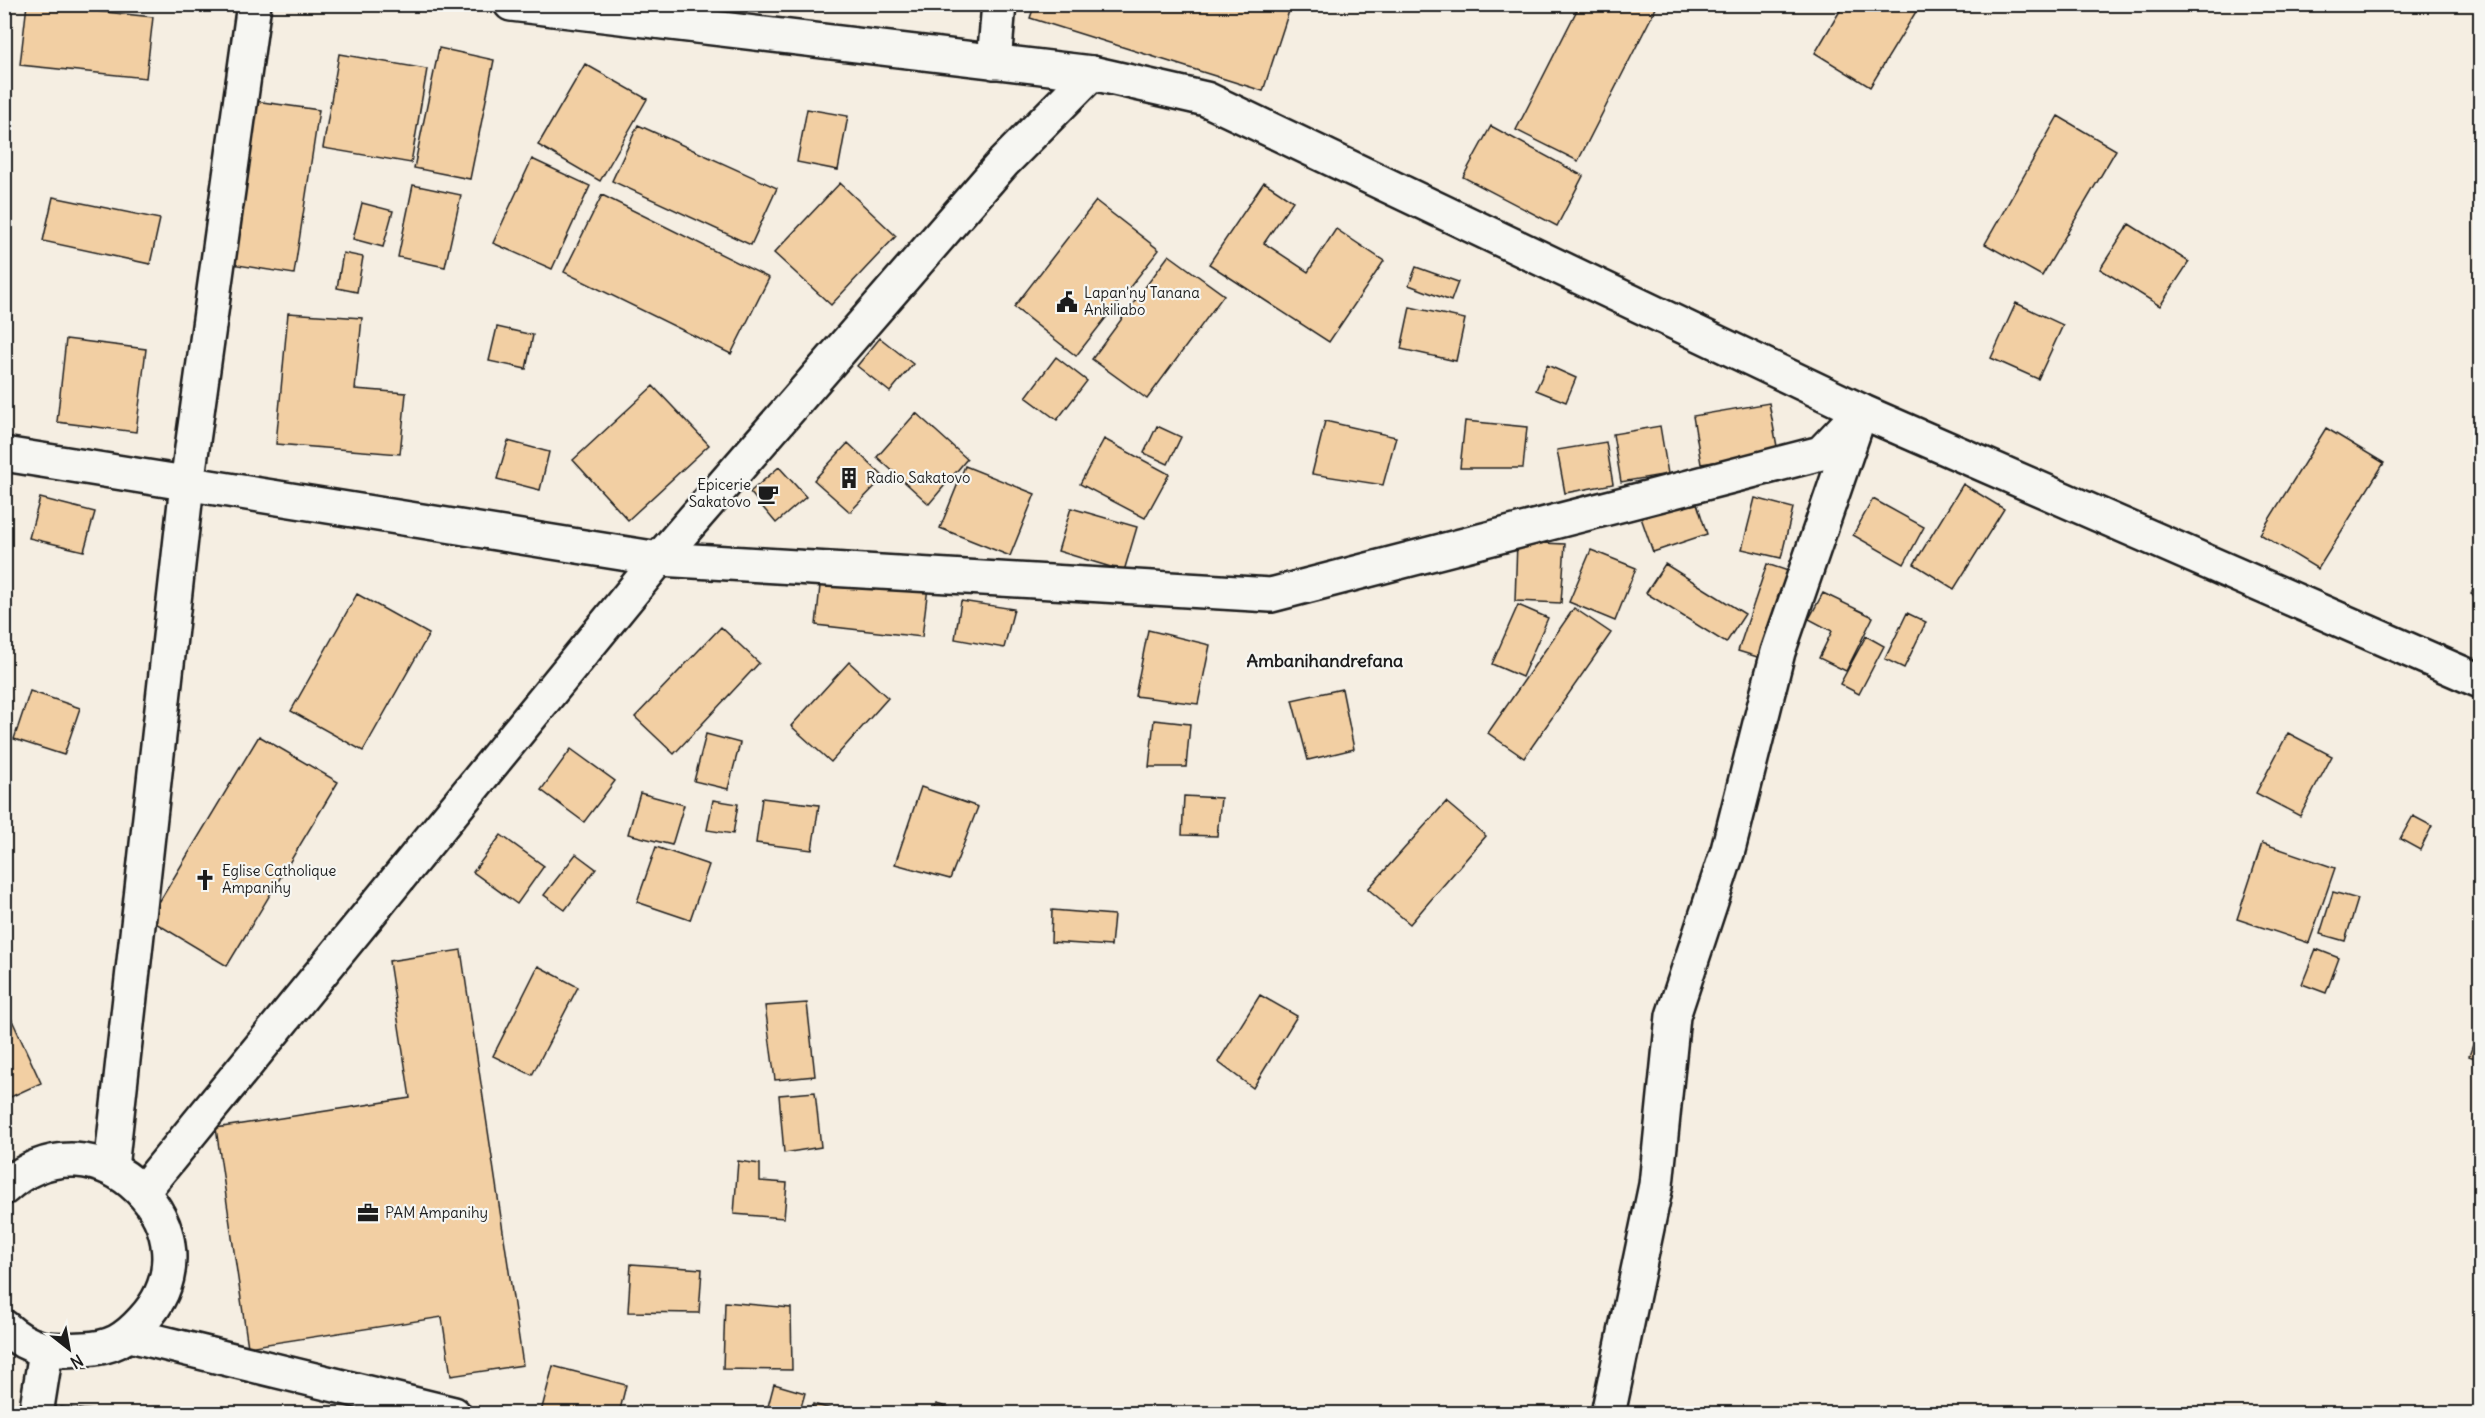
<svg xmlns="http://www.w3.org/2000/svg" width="2485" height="1418" font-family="Delius,sans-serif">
  <rect width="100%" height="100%" fill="#f5eee2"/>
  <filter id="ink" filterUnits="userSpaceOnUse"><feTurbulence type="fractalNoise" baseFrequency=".0167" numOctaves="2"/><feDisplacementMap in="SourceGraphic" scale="12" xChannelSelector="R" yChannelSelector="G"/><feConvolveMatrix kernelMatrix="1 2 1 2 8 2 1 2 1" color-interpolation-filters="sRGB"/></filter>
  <g filter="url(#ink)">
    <!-- building -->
    <path fill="#f2cfa3" stroke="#1c1c1c" stroke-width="1.5" d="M 27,4 L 153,17 L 146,78 L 20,65 Z
      M 1035,4 L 1277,4 L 1290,8 L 1263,91 L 1030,18 Z
      M 1580,4 L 1658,4 L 1578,161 L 1516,130 Z
      M 1844,4 L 1907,4 L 1917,10 L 1870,87 L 1815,53 Z
      M 439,48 L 494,60 L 470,179 L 414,168 Z
      M 339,54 L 427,69 L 411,163 L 323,148 Z
      M 585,64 L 647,99 L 600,181 L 538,145 Z
      M 255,101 L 319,110 L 294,274 L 231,264 Z
      M 807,109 L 848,116 L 838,170 L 797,162 Z
      M 2058,116 L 2116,150 L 2042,276 L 1985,244 Z
      M 638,125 L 777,188 L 751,245 L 612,181 Z
      M 1491,126 L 1583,176 L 1557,226 L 1463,177 Z
      M 532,159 L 590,186 L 552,269 L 493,243 Z
      M 1264,182 L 1293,201 L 1264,243 L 1308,272 L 1336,229 L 1384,261 L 1329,342 L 1209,264 Z
      M 840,183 L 896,236 L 831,305 L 774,253 Z
      M 413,185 L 461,195 L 445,267 L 398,257 Z
      M 602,195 L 769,278 L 731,354 L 564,272 Z
      M 53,197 L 160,219 L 150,264 L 43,241 Z
      M 1096,201 L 1159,250 L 1076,356 L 1014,307 Z
      M 362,203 L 393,211 L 383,247 L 353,239 Z
      M 2129,224 L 2189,262 L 2160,306 L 2100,269 Z
      M 343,253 L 363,257 L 357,292 L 337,288 Z
      M 1169,255 L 1224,295 L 1147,399 L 1092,359 Z
      M 1416,267 L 1458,282 L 1451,301 L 1409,285 Z
      M 2016,303 L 2063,325 L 2038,379 L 1991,358 Z
      M 1410,307 L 1465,319 L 1456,361 L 1401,349 Z
      M 288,313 L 362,318 L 355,389 L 406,393 L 400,454 L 276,444 Z
      M 497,327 L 533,335 L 526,369 L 489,361 Z
      M 880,338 L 913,364 L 890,392 L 857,366 Z
      M 66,339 L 146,349 L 136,432 L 57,422 Z
      M 1056,357 L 1087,381 L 1057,420 L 1026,397 Z
      M 1547,365 L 1576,378 L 1566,402 L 1536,390 Z
      M 653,386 L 709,445 L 628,520 L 573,460 Z
      M 1769,403 L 1778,452 L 1701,464 L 1693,416 Z
      M 916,413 L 967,459 L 929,504 L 877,457 Z
      M 1325,421 L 1396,437 L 1383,485 L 1312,474 Z
      M 1465,421 L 1527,427 L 1523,468 L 1460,468 Z
      M 1157,426 L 1181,437 L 1168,464 L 1144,453 Z
      M 1660,426 L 1668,474 L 1621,482 L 1613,434 Z
      M 2326,428 L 2384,463 L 2318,569 L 2260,534 Z
      M 1104,439 L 1169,474 L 1145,518 L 1080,484 Z
      M 508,441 L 549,452 L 540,490 L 497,479 Z
      M 1606,442 L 1613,484 L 1565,493 L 1557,450 Z
      M 848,443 L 884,477 L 850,512 L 814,480 Z
      M 965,466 L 1035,494 L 1010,556 L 940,528 Z
      M 779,467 L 806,497 L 776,523 L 750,492 Z
      M 1963,484 L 2004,509 L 1954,589 L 1914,564 Z
      M 1693,491 L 1707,534 L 1653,552 L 1638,509 Z
      M 40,498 L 95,512 L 84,551 L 29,538 Z
      M 1755,498 L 1793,508 L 1781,558 L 1742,549 Z
      M 1873,499 L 1924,527 L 1904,564 L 1853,535 Z
      M 1071,508 L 1137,527 L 1124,571 L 1058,551 Z
      M 1517,542 L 1565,544 L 1561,603 L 1515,601 Z
      M 1591,550 L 1636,568 L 1615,621 L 1569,602 Z
      M 1665,564 L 1745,614 L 1726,643 L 1646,593 Z
      M 1767,564 L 1794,573 L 1764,659 L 1738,651 Z
      M 2480,574 L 2480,598 L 2471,594 Z
      M 821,576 L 928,587 L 922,637 L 816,625 Z
      M 1823,593 L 1873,617 L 1846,671 L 1819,658 L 1832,631 L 1809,619 Z
      M 357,594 L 429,634 L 363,751 L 291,711 Z
      M 961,601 L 1014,609 L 1004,648 L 955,639 Z
      M 1518,605 L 1548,618 L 1522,677 L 1492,664 Z
      M 1574,608 L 1611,633 L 1524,758 L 1488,733 Z
      M 1907,613 L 1926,622 L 1904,668 L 1885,659 Z
      M 721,627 L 759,663 L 674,754 L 635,717 Z
      M 1148,630 L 1210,645 L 1198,704 L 1135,696 Z
      M 1866,636 L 1884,646 L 1859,694 L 1840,684 Z
      M 849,662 L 888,698 L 831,762 L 791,726 Z
      M 1342,689 L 1354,749 L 1308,760 L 1292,700 Z
      M 30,691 L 80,708 L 64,755 L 14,739 Z
      M 1154,720 L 1190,724 L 1186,767 L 1149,767 Z
      M 2288,733 L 2332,756 L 2300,816 L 2256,793 Z
      M 706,734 L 740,743 L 728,789 L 694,781 Z
      M 259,736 L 338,782 L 227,966 L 149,919 Z
      M 571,749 L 615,781 L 584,822 L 541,790 Z
      M 921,787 L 978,807 L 950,879 L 895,864 Z
      M 640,793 L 684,805 L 672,845 L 628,834 Z
      M 1184,796 L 1221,798 L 1217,836 L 1182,835 Z
      M 762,798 L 819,805 L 812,850 L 756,843 Z
      M 713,800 L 738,804 L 733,834 L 707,830 Z
      M 1446,802 L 1486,836 L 1410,924 L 1368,889 Z
      M 2413,816 L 2432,826 L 2420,850 L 2400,839 Z
      M 501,835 L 544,866 L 517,904 L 473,872 Z
      M 2262,843 L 2335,868 L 2309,943 L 2237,919 Z
      M 656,847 L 709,865 L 690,920 L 637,902 Z
      M 576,854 L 596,869 L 565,910 L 544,895 Z
      M 2333,892 L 2358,899 L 2345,941 L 2320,934 Z
      M 1052,910 L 1114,915 L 1111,946 L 1051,942 Z
      M 2316,949 L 2339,958 L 2326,993 L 2302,984 Z
      M 461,950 L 523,1365 L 451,1376 L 442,1317 L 248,1347 L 216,1128 L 410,1098 L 389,961 Z
      M 538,966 L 578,987 L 532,1075 L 493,1056 Z
      M 1260,995 L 1297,1016 L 1253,1088 L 1218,1062 Z
      M 807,1003 L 815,1076 L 775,1080 L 765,1006 Z
      M 11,1018 L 41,1083 L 4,1100 L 4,1021 Z
      M 2480,1025 L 2480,1060 L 2469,1056 Z
      M 815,1092 L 821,1147 L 784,1153 L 779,1095 Z
      M 738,1161 L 760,1164 L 760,1181 L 787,1183 L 784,1218 L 734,1214 Z
      M 631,1264 L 702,1269 L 699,1313 L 628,1312 Z
      M 725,1302 L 791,1308 L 792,1370 L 723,1369 Z
      M 553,1366 L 626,1385 L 619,1414 L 541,1412 Z
      M 774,1384 L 805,1393 L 799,1414 L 766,1414 Z
      M 813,1404 L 849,1414 L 811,1414 Z
      M 936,1404 L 971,1414 L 933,1414 Z
      M 872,1406 L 897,1414 L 869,1414 Z
      M 60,1407 L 120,1414 L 60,1414 Z"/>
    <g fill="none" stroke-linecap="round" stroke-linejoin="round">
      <defs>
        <path id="minor" d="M 511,4 L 1092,73
          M 994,62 L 999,4
          M 4,454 L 659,559 L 1271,595 L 1821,453 L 1861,411 L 1778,652 L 1728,850 L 1673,1016 L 1656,1185 L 1608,1414
          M 111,1168 L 187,484 L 254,4
          M 130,1335 L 454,1414
          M 36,1414 L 46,1351"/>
        <path id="major" d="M 4,1188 C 98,1102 224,1233 143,1320 C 125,1340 111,1348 84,1349 C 49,1351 32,1352 4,1327
          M 143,1191 L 659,559 L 1003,163 L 1092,73 L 1206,99 L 1861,411 L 2480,681"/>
      </defs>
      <!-- minor casing -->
      <use href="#minor" stroke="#1c1c1c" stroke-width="38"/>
      <!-- major casing -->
      <use href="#major" stroke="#1c1c1c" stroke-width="38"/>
      <!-- minor -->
      <use href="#minor" stroke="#f6f6f2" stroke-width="33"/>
      <!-- major -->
      <use href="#major" stroke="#f6f6f2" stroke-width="33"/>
    </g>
  </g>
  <!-- icons -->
  <defs>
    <symbol id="civic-bare" viewBox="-9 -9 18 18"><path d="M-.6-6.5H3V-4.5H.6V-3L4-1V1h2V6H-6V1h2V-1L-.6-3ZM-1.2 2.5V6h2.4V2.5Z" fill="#1c1c1c" stroke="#f6f6f2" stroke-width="2.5" paint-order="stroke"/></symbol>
    <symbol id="building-bare" viewBox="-9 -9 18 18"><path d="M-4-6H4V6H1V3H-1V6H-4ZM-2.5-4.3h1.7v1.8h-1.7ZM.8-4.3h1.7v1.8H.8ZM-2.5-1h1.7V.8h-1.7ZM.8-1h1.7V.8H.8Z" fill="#1c1c1c" stroke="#f6f6f2" stroke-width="2.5" paint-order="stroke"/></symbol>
    <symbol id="cafe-bare" viewBox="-9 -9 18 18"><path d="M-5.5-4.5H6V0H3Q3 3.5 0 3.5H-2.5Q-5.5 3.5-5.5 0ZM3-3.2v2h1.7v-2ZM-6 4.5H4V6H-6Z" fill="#1c1c1c" stroke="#f6f6f2" stroke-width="2.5" paint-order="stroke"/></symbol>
    <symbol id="church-bare" viewBox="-9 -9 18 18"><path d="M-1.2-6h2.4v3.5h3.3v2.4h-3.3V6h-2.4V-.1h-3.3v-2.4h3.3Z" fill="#1c1c1c" stroke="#f6f6f2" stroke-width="2.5" paint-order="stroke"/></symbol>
    <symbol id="office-bare" viewBox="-9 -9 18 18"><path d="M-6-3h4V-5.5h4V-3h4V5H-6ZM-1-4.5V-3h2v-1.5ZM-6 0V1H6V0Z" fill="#1c1c1c" stroke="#f6f6f2" stroke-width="2.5" paint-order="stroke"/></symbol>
  </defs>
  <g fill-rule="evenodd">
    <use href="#civic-bare" x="1052" y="287" width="30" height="30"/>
    <use href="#building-bare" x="834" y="463" width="30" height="30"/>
    <use href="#cafe-bare" x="753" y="479" width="30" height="30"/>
    <use href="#church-bare" x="190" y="865" width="30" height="30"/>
    <use href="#office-bare" x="353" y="1198" width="30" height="30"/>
  </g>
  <g text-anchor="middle" stroke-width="4.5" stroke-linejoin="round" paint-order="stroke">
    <!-- poi labels -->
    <g font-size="15" fill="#1c1c1c" stroke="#f6f6f2" text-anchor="start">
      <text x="1084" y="298">Lapan'ny Tanana<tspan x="1084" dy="17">Ankiliabo</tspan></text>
      <text x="866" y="483">Radio Sakatovo</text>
      <text x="751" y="490" text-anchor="end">Epicerie<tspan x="751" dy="17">Sakatovo</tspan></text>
      <text x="222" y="876">Eglise Catholique<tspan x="222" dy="17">Ampanihy</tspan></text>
      <text x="385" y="1218">PAM Ampanihy</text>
    </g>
    <!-- quarter labels -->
    <g font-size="18" font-weight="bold" fill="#1c1c1c" stroke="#f6f6f2">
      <text x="1325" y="667">Ambanihandrefana</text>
    </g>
  </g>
  <!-- margin -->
  <rect width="2485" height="1418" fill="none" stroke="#f6f6f2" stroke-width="24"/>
  <rect x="12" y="12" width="2461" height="1394" fill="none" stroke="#1c1c1c" stroke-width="2" filter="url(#ink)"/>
  <!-- north arrow -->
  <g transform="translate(69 1349) rotate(149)" stroke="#f6f6f2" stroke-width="4.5" paint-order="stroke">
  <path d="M0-4.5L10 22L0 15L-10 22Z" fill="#1c1c1c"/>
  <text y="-9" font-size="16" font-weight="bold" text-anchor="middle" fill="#1c1c1c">N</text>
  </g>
</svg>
